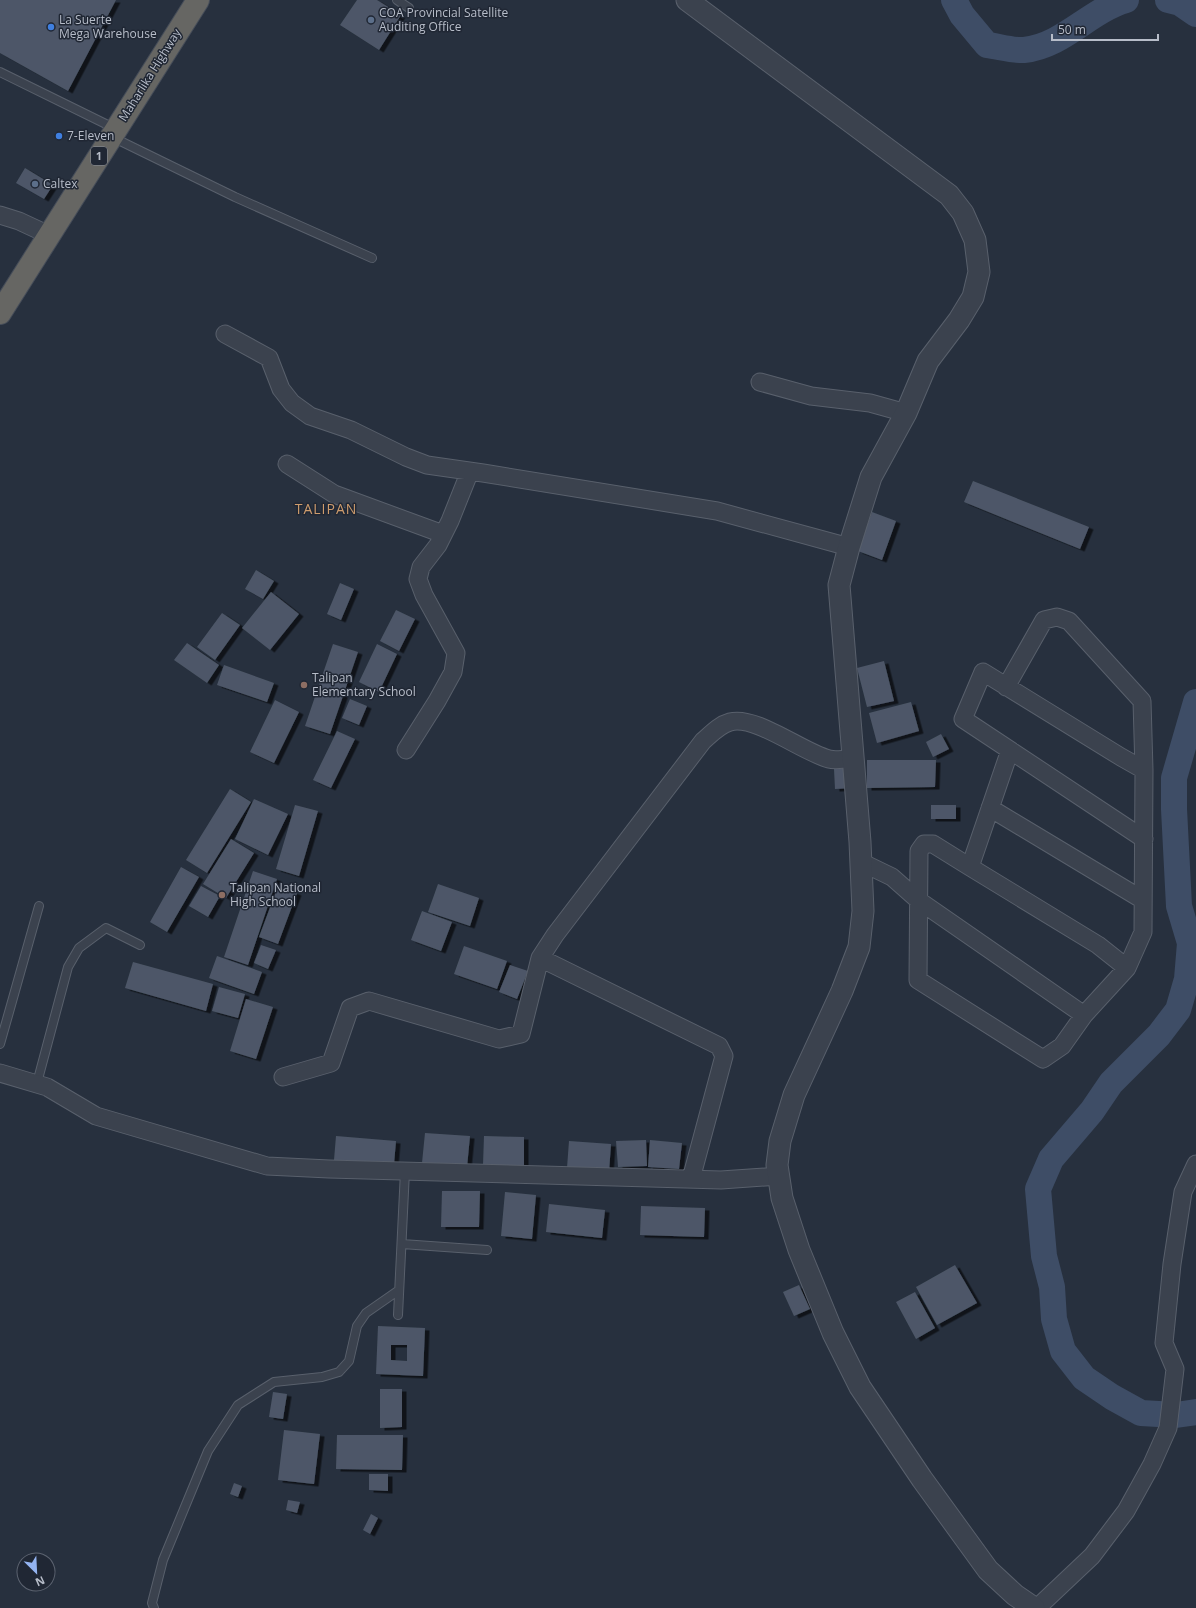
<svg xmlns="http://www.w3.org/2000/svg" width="1196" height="1608" font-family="'Open Sans',sans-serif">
  <defs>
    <filter id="shadow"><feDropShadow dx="4.5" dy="2.5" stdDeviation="0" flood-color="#0009"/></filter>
  </defs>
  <rect width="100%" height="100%" fill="#27303e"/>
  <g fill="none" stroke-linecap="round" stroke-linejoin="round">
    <!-- river -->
    <path stroke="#3e4d66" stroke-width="26" d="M 954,0 L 962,15 L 987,45 C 997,46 1014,51 1024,50 C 1063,46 1089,11 1126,0
      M 1168,0 L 1180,3 L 1196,14
      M 1196,702 L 1174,778 L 1174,809 L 1179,906 L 1190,943 L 1187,979 L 1178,1010 L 1159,1035 L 1111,1083 L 1092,1111 L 1051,1159 L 1038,1189 L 1044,1256 L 1052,1287 L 1054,1319 L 1063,1351 L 1084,1378 L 1112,1397 L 1141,1413 L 1176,1415 L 1196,1412"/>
  </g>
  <!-- building -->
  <path fill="#4d5767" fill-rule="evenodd" filter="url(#shadow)" d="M 0,0 L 116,0 L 68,91 L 0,53 Z
    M 357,0 L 377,0 L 401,15 L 379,50 L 340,25 Z
    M 25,168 L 53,185 L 44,199 L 16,183 Z
    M 973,481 L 1089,527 L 1080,549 L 964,502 Z
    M 872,512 L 896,521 L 882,560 L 858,551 Z
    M 256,570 L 274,581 L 263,599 L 245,589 Z
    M 340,583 L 354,589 L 341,620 L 327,614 Z
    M 271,592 L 299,614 L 270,650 L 242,628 Z
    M 396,610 L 415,619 L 399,651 L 380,641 Z
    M 222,613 L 240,625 L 215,660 L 197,647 Z
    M 187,643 L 219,665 L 207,683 L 174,660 Z
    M 333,644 L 358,652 L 330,734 L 305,726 Z
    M 377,644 L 397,654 L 379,692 L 359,682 Z
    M 884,661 L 894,701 L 867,707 L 857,668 Z
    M 224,665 L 274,683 L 267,702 L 217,685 Z
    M 350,699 L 367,706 L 359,725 L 342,718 Z
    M 275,700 L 299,712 L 274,763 L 250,752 Z
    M 911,702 L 919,731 L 877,743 L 869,713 Z
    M 337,731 L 355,739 L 331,788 L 313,780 Z
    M 941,734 L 949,749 L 933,757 L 926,742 Z
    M 867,760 L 936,760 L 935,787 L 867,788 Z
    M 851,768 L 852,788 L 835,789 L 834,769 Z
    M 230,789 L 251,802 L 207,873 L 186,860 Z
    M 254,799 L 288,814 L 268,855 L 235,839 Z
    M 295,805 L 318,811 L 299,876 L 276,869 Z
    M 931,805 L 956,805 L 956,819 L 931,819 Z
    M 231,839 L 254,853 L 226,898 L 203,884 Z
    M 181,867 L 199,877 L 167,932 L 150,922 Z
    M 253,871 L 277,879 L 248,965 L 224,957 Z
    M 438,884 L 479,898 L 470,926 L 428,912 Z
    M 201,886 L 220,896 L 208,917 L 189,906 Z
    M 278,886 L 297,893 L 278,944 L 259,937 Z
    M 422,911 L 452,922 L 441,951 L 411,940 Z
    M 261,945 L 276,950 L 268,969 L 254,963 Z
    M 464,946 L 507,961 L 497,989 L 454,974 Z
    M 217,956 L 262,972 L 254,994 L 209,978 Z
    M 133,962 L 213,984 L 206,1011 L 125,988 Z
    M 510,965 L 528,971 L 517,999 L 499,992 Z
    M 219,987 L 245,994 L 238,1018 L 212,1011 Z
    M 246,999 L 273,1007 L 256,1059 L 230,1051 Z
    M 425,1133 L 470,1136 L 467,1167 L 422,1163 Z
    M 336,1136 L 396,1141 L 394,1164 L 334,1160 Z
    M 484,1136 L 524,1137 L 524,1165 L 483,1165 Z
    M 646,1140 L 647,1166 L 618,1167 L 616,1141 Z
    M 650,1140 L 682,1143 L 679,1169 L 648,1167 Z
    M 569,1141 L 611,1144 L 609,1172 L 567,1168 Z
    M 442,1191 L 480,1191 L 479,1227 L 441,1227 Z
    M 505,1192 L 536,1195 L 532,1239 L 501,1236 Z
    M 549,1204 L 605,1210 L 602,1238 L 546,1232 Z
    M 641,1206 L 705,1208 L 704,1237 L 640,1235 Z
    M 955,1265 L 977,1303 L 937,1325 L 916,1287 Z
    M 799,1285 L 810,1309 L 794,1316 L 783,1292 Z
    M 915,1292 L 935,1328 L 916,1339 L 896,1302 Z
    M 378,1326 L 425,1328 L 423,1376 L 376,1374 ZM 391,1345 L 407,1345 L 407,1361 L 391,1360 Z
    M 380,1389 L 402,1389 L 402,1427 L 380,1428 Z
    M 273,1392 L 287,1394 L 283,1419 L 269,1417 Z
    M 284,1430 L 320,1434 L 314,1484 L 278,1480 Z
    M 337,1435 L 403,1435 L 402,1470 L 336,1469 Z
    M 369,1474 L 388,1474 L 388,1491 L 369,1490 Z
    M 234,1483 L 242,1486 L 238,1497 L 230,1494 Z
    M 288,1500 L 300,1502 L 297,1513 L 286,1510 Z
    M 371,1514 L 378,1518 L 370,1534 L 363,1530 Z"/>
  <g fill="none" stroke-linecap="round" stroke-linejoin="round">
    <defs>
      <path id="service" d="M 397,0 L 409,8
        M 0,72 L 116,129
        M 112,137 L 235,197 L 372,258
        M 0,1044 L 39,906
        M 37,1083 L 68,967 L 79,948 L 106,928 L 140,945
        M 402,1244 L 487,1250
        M 398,1315 L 405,1171
        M 154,1608 L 152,1603 L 163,1560 L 208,1451 L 238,1405 L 274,1382 L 322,1377 L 339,1372 L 349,1361 L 357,1326 L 366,1313 L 399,1290"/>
      <path id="minor" d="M 0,215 L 19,221 L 49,235
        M 225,334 L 269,358 L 281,389 L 292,403 L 310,416 L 351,430 L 406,457 L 427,465 L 483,473 L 717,511 L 849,547
        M 760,382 L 811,396 L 870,403 L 906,413
        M 287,464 L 334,494 L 443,534
        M 1006,687 L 1044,620 L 1057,617 L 1069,621 L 1142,701 L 1144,770
        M 406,750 L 437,701 L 453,672 L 456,653 L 424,595 L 418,579 L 421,567 L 438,545 L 450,521 L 470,471
        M 990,808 L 1143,900
        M 861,862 L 892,877 L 918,900 L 1084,1015
        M 970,867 L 1010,750
        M 1127,968 L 1098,945 L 970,867 L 933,844 L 924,844 L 919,851 L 918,980 L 1043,1059 L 1062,1046 L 1084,1015 L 1127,968 L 1143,932 L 1144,770 L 1121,757 L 983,672 L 963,719 L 1144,839
        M 0,1073 L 47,1087 L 96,1116 L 267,1166 L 329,1169 L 721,1180 L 779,1176
        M 283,1077 L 331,1063 L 350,1008 L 369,1001 L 499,1039 L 521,1034 L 540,958
        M 691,1179 L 724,1056 L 719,1046 L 540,958 L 555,935 L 703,741 C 711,734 719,725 730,722 C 756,715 802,752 829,759 C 836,761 846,759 853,758
        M 1037,1608 L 1092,1556 L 1126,1511 L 1152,1464 L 1168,1428 L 1175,1369 L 1164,1343 L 1172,1264 L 1183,1192 L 1196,1164"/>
      <path id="tertiary" d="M 687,0 L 949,195 L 963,213 L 975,240 L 979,272 L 973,297 L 959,320 L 928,361 L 906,413 L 871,477 L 849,547 L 839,585 L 860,842 L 863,911 L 859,947 L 842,991 L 794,1095 L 780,1141 L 777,1165 L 782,1198 L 799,1250 L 833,1333 L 860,1387 L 922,1479 L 988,1570 L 1015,1595 L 1034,1608"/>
      <path id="trunk" d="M 0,313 L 198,0"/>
    </defs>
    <!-- service casing -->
    <use href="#service" stroke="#59606c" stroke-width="10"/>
    <!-- minor casing -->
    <use href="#minor" stroke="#59606c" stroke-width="19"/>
    <!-- tertiary casing -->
    <use href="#tertiary" stroke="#59606c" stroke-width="23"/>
    <!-- trunk casing -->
    <use href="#trunk" stroke="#464d59" stroke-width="24"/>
    <!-- service -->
    <use href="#service" stroke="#3b424e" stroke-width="8"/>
    <!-- minor -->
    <use href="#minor" stroke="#3b424e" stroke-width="17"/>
    <!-- tertiary -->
    <use href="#tertiary" stroke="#3b424e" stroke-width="21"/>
    <!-- trunk -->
    <use href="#trunk" stroke="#666663" stroke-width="22"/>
  </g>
  <!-- markers -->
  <g fill="#5c6f8a" stroke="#202734" stroke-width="1.5">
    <circle cx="371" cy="20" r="4"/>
    <circle cx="35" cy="184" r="4"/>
  </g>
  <g fill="#3f7fe0" stroke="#202734" stroke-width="1.5">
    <circle cx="51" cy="27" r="4"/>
    <circle cx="59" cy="136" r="4"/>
  </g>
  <g fill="#8d6e63" stroke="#202734" stroke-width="1.5">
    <circle cx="304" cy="685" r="4"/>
    <circle cx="222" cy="895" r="4"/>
  </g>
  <g text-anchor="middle" stroke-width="3" stroke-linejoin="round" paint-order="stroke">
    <!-- shield labels -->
    <rect fill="#202734" stroke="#8a909c" stroke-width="1" x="91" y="147" width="16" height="18" rx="3"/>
    <g font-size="11" font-weight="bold" fill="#b7bdc9">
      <text x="99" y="160">1</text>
    </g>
    <!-- poi labels -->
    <g font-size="12" fill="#b7bdc9" stroke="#202734" text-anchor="start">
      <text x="379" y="17">COA Provincial Satellite<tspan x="379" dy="14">Auditing Office</tspan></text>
      <text x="59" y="24">La Suerte<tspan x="59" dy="14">Mega Warehouse</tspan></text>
      <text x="67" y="140">7-Eleven</text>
      <text x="43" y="188">Caltex</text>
      <text x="312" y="682">Talipan<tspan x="312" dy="14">Elementary School</tspan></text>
      <text x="230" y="892">Talipan National<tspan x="230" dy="14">High School</tspan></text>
    </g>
    <!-- street labels -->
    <g font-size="12" fill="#b7bdc9" stroke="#202734">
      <text transform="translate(150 75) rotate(-58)" y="4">Maharlika Highway</text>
    </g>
    <!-- quarter labels -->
    <g font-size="14" letter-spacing="1" fill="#ce9c6d" stroke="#202734">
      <text x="326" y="514">TALIPAN</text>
    </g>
  </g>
  <!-- north arrow -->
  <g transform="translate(36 1572) rotate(156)"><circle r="19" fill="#202734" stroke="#5c6370"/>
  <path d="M0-3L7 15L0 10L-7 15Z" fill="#94b4f1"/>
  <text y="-6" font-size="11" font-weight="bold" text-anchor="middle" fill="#b7bdc9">N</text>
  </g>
  <!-- scale -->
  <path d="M1052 34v6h106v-6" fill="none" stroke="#b7bdc9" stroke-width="2"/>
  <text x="1058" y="34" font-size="12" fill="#b7bdc9" stroke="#202734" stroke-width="3" paint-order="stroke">50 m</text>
</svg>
